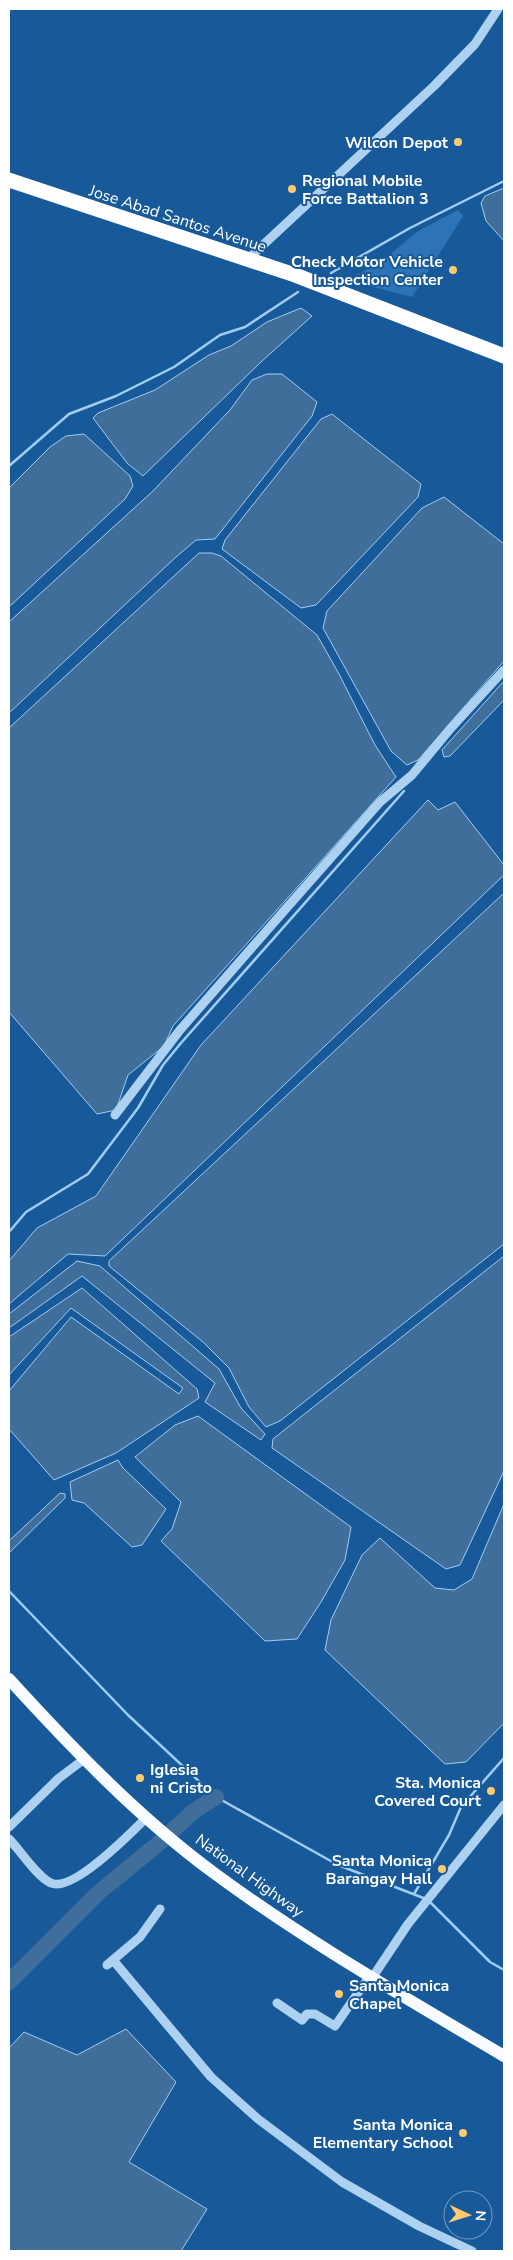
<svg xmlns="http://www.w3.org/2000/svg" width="513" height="2260" font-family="'Nunito Sans',sans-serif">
  <rect width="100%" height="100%" fill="#185a99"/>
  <!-- green -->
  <path fill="#2c74b7" d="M 458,210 L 463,216 L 412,297 L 354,282 L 352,277 L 380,263 L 418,231 Z"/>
  <!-- water -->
  <path fill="#406e9b" stroke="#a0cdf4" d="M 504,188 L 504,241 L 486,221 L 481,203 L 485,196 Z
    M 301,308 L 312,316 L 261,362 L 143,476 L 127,463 L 93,418 L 98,413 L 155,390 L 209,355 L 231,346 L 267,322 Z
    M 267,374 L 282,374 L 317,402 L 312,416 L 215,539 L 196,540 L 176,557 L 9,713 L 9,622 L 153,491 L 230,410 L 252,380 Z
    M 332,414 L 421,484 L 418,497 L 316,605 L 301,608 L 222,549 L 225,540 L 321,419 Z
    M 84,434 L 130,476 L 133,486 L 125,499 L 9,607 L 9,488 L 50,447 L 66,436 Z
    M 444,497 L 504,544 L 504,661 L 418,760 L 407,765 L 391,751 L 323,628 L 327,611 L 422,508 Z
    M 199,553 L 212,553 L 221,556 L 317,635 L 339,674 L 375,745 L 396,777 L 173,1026 L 164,1046 L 128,1075 L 116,1110 L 97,1114 L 9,1012 L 9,728 Z
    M 504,681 L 504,700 L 450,756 L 444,757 L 442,750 Z
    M 428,800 L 438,810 L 455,802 L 504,865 L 504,875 L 105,1256 L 68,1254 L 9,1304 L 9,1261 L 37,1228 L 96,1196 L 201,1045 Z
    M 504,893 L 504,1244 L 280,1421 L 266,1427 L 249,1407 L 229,1368 L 203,1342 L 109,1266 L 109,1261 Z
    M 504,1256 L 504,1471 L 460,1565 L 446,1569 L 272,1448 L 273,1439 Z
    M 77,1261 L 100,1266 L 219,1369 L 241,1408 L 265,1434 L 261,1440 L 205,1402 L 215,1383 L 82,1276 L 9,1328 L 9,1314 Z
    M 82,1288 L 197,1389 L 199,1398 L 116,1453 L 54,1480 L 9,1429 L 9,1391 L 71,1317 L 179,1394 L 183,1388 L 71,1308 L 9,1375 L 9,1337 Z
    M 198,1416 L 351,1527 L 345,1560 L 321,1602 L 297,1639 L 265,1641 L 161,1541 L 172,1529 L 181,1502 L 135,1457 L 175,1425 Z
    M 118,1460 L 123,1468 L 166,1509 L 142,1545 L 132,1547 L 84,1503 L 72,1500 L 70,1482 Z
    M 60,1493 L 65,1494 L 65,1498 L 9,1553 L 9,1541 Z
    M 504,1504 L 504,1723 L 466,1762 L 445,1764 L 325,1650 L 331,1620 L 362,1555 L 380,1538 L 435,1588 L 454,1590 L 472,1579 Z
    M 126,2029 L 176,2082 L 129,2162 L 207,2209 L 181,2251 L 9,2251 L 9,2048 L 24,2032 L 77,2055 Z"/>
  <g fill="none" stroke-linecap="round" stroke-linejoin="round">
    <!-- stream -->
    <path stroke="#a0cdf4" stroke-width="2.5" d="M 331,273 L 410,228 L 504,181
      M 9,466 L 69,414 L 116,396 L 174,367 L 220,335 L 245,327 L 298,292
      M 9,1232 L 26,1212 L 88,1174 L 138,1108 L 163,1065 L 181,1043 L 404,791
      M 9,1591 L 128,1715 L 216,1797 L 338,1865 L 426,1899
      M 414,1894 L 449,1835 L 461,1807 L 504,1758
      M 430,1902 L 490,1962 L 504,1970"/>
    <!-- river -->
    <path stroke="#406e9b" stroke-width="16" d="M 9,1982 L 98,1893 L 158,1844 L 194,1811 L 216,1797"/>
    <!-- minor -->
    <path stroke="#add1f1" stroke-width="9" d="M 248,259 L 434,86 L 475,44 L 498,9
      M 115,1115 L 180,1030 L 283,912 L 380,802 L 412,775 L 451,728 L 504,670
      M 9,1827 L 59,1778 L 83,1760
      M 9,1839 C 21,1851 37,1877 51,1883 C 72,1893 132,1832 147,1817
      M 113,1960 L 211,2077 L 258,2119 L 342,2182 L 419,2226 L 472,2251
      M 107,1965 L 140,1937 L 160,1909
      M 372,1978 L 408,1924 L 504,1805
      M 277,2003 L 302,2020 L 307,2014 L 315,2014 L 335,2026 L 369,1977"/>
    <!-- major -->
    <path stroke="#f8fbff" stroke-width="12" d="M 9,1679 C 72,1748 138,1817 214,1873 C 306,1941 406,1998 504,2056"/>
    <!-- highway -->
    <path stroke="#fff" stroke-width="15" d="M 9,180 L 295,275 L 504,356"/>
  </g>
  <!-- markers -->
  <g fill="#ffcb6e" stroke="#185a99" stroke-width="2">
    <circle cx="458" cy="142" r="5"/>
    <circle cx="292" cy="189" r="5"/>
    <circle cx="453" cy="270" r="5"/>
    <circle cx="140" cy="1778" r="5"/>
    <circle cx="491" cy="1791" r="5"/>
    <circle cx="442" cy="1869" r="5"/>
    <circle cx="339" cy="1994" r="5"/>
    <circle cx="463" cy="2133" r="5"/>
  </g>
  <g text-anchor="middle" stroke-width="4" stroke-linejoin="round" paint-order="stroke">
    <!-- poi labels -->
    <g font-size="16" font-weight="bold" fill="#fff" stroke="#185a99" text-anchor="end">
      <text x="448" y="148">Wilcon Depot</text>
      <text x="302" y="186" text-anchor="start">Regional Mobile<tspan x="302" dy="18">Force Battalion 3</tspan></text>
      <text x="443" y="267">Check Motor Vehicle<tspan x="443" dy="18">Inspection Center</tspan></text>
      <text x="150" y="1775" text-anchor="start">Iglesia<tspan x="150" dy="18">ni Cristo</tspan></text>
      <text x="481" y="1788">Sta. Monica<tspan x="481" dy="18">Covered Court</tspan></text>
      <text x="432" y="1866">Santa Monica<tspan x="432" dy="18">Barangay Hall</tspan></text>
      <text x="349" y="1991" text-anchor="start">Santa Monica<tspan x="349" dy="18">Chapel</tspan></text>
      <text x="453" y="2130">Santa Monica<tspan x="453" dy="18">Elementary School</tspan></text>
    </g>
    <!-- street labels -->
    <g font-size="16" fill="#fff" stroke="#185a99">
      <text transform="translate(178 218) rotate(18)" y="6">Jose Abad Santos Avenue</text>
      <text transform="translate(250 1875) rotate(36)" y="6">National Highway</text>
    </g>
  </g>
  <!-- border -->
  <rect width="513" height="2260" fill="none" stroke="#ffffff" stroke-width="20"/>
  <!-- north arrow -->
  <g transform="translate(468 2215) rotate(94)"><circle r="24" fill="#185a99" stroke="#749cc2"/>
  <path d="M0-4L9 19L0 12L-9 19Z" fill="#ffcb6e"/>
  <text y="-8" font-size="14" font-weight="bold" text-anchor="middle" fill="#ffffff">N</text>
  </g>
</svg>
